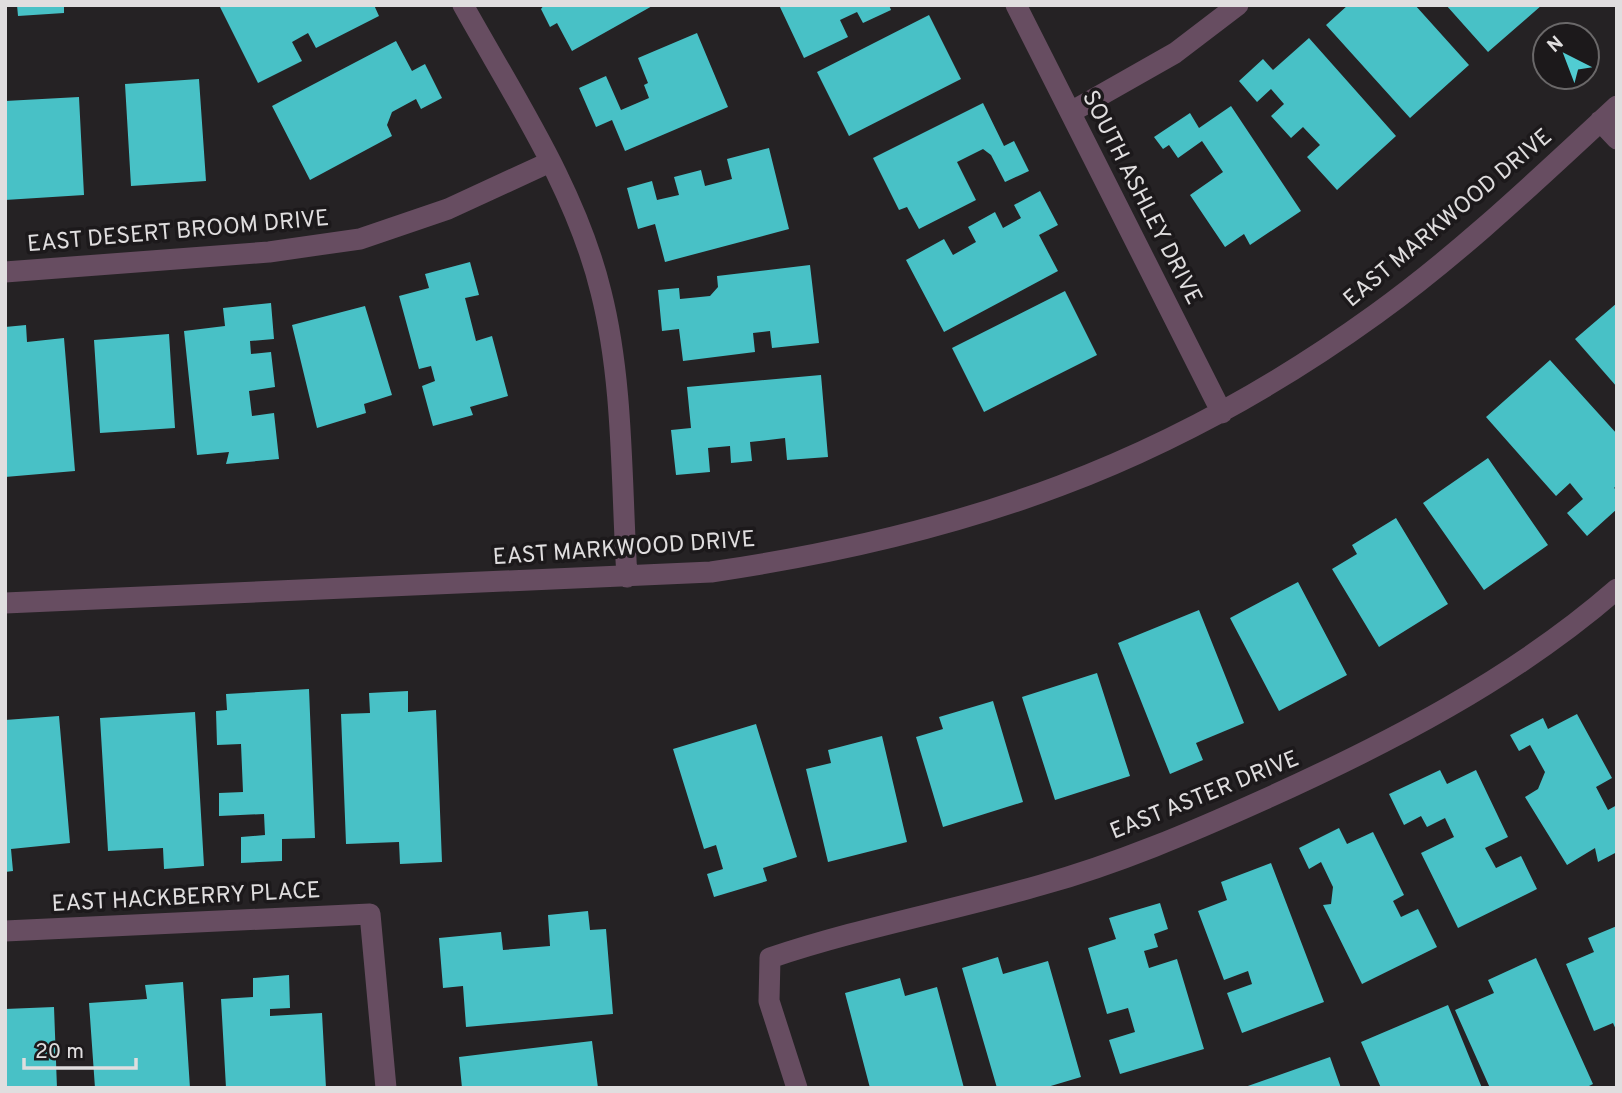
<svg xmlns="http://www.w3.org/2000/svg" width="1622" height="1093" font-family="Overpass,sans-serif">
  <rect width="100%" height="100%" fill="#252224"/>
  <!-- building -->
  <path fill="#48c1c6" d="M 17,5 L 64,5 L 64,13 L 18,16 Z
    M 222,5 L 374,5 L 379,16 L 316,48 L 308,33 L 292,42 L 302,61 L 258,83 L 220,7 Z
    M 544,5 L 654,5 L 572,51 L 557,23 L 550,27 L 541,9 Z
    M 779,5 L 889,5 L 891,10 L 863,23 L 857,12 L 840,20 L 848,37 L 804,58 Z
    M 1348,5 L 1415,5 L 1469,65 L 1410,118 L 1326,25 Z
    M 1446,5 L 1542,5 L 1488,52 Z
    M 929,15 L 961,79 L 849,136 L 817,72 Z
    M 697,33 L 728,107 L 625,151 L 612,120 L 596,127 L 579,88 L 606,76 L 621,110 L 649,98 L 644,85 L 648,83 L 638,58 Z
    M 1309,38 L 1396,136 L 1337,190 L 1307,157 L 1320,145 L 1303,127 L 1291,138 L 1271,116 L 1284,104 L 1271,89 L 1257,102 L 1239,81 L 1263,59 L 1273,70 Z
    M 396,41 L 412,71 L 425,64 L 442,98 L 421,109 L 416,99 L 392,112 L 387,125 L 392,136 L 310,180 L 272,106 Z
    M 199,79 L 206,181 L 131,186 L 125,84 Z
    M 79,97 L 84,195 L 5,200 L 5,101 Z
    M 983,103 L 1004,146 L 1014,141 L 1029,171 L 1005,182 L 991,155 L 983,149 L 957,162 L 976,200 L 919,229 L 907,207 L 899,210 L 873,158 Z
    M 1231,106 L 1301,211 L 1250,245 L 1244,234 L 1225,247 L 1190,195 L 1223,172 L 1202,141 L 1178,158 L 1169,145 L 1163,149 L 1154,137 L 1190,113 L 1199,128 Z
    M 769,148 L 789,229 L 665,262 L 655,224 L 638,229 L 627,188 L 652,181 L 657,200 L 679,195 L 674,177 L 701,170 L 705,186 L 732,179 L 727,159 Z
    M 1040,191 L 1058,225 L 1039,235 L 1058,271 L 944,332 L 906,260 L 944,239 L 953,255 L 976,242 L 968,227 L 995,212 L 1003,228 L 1021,218 L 1014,205 Z
    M 470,262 L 479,295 L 465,298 L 476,341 L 492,336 L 508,396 L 470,407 L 473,415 L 433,426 L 422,386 L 435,381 L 431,366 L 419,369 L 399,296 L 429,288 L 425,274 Z
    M 810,265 L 819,343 L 772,348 L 770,331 L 753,333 L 755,352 L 683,361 L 679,329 L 662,331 L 658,290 L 679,288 L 680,299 L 710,296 L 718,287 L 717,276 Z
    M 1065,291 L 1097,355 L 984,412 L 952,348 Z
    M 271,303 L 274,339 L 250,341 L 251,354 L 271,352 L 275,387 L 249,391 L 252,416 L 274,413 L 279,459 L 226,464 L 229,452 L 197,455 L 184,331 L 225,326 L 223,308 Z
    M 1617,303 L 1617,387 L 1575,339 Z
    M 365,306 L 392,395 L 364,404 L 366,413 L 317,428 L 292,325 Z
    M 26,325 L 27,342 L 64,338 L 75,471 L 5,477 L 5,327 Z
    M 169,334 L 175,428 L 100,433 L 94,340 Z
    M 1550,360 L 1617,434 L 1617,485 L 1614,488 L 1617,490 L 1617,509 L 1587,536 L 1567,513 L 1583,499 L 1570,483 L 1556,496 L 1486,417 Z
    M 821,375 L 828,457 L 787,460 L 785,438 L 750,442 L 752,461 L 731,463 L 730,446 L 708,448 L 710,472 L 676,475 L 671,430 L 691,428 L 687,387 Z
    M 1488,458 L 1548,545 L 1484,590 L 1423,503 Z
    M 1396,518 L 1448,604 L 1379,647 L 1332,569 L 1357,554 L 1352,545 Z
    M 1298,582 L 1347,675 L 1279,711 L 1230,618 Z
    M 1199,610 L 1244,723 L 1196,743 L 1203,760 L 1170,774 L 1118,643 Z
    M 1097,673 L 1130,776 L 1055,800 L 1022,697 Z
    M 309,689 L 315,838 L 282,839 L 282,861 L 241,863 L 241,837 L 265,835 L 264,814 L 219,816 L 219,793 L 243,792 L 241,744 L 217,745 L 216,711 L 227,710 L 226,694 Z
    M 408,691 L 408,712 L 436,710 L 442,862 L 400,864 L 399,842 L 346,844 L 341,714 L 370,713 L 369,693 Z
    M 993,701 L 1023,802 L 943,827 L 916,737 L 943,729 L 939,717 Z
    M 195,712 L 204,866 L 164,869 L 163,848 L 108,851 L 100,718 Z
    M 1577,714 L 1612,778 L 1596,787 L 1608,810 L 1617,805 L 1617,852 L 1598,862 L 1595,848 L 1567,865 L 1525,797 L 1538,789 L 1545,772 L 1530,745 L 1519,751 L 1510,735 L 1543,718 L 1548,729 Z
    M 59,716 L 70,843 L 11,849 L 13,871 L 5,872 L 5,720 Z
    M 756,724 L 797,857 L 763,868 L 767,881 L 714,897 L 707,874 L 723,869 L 716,845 L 704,849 L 673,749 Z
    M 882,736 L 907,842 L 828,862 L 806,769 L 831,763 L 828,750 Z
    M 1440,770 L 1447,784 L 1476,770 L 1508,837 L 1485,848 L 1496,868 L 1521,856 L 1537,889 L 1458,928 L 1421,853 L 1454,837 L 1445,818 L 1427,827 L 1421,816 L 1404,825 L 1389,794 Z
    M 1339,828 L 1347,844 L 1373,832 L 1404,895 L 1393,901 L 1401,917 L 1418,909 L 1437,947 L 1362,984 L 1323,905 L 1331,904 L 1333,887 L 1321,862 L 1309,869 L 1299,848 Z
    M 1271,863 L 1324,1002 L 1242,1033 L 1227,993 L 1252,984 L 1248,971 L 1224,980 L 1198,911 L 1227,900 L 1221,882 Z
    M 1160,903 L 1168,929 L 1154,934 L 1158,947 L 1144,951 L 1149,968 L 1177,959 L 1204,1049 L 1120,1074 L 1109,1040 L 1135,1032 L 1128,1008 L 1107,1014 L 1088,948 L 1116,939 L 1109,918 Z
    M 588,911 L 590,930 L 606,929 L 613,1014 L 466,1027 L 463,986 L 443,988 L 439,938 L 501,932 L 503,950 L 550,946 L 548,915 Z
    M 1617,926 L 1617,1032 L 1613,1023 L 1594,1031 L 1566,964 L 1594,952 L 1588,938 Z
    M 998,957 L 1003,974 L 1048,961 L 1081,1077 L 1044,1088 L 997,1088 L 962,968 Z
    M 1536,958 L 1593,1084 L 1585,1088 L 1490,1088 L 1455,1010 L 1494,993 L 1488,980 Z
    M 289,975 L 290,1008 L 270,1009 L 270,1016 L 322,1013 L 326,1088 L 226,1088 L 221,999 L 253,997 L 253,978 Z
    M 900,978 L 905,996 L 937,987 L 964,1088 L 870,1088 L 845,993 Z
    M 183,982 L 190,1088 L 95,1088 L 89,1003 L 147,999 L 145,985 Z
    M 1448,1005 L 1482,1088 L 1381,1088 L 1361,1042 Z
    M 54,1007 L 57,1088 L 5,1088 L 5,1009 Z
    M 592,1041 L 598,1088 L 462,1088 L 459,1057 Z
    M 1330,1057 L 1341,1088 L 1245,1088 L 1245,1087 Z"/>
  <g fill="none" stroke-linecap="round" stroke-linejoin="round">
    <!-- minor -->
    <path stroke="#674d61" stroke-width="21" d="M 463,5 C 514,97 576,189 601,292 C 624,383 621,484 627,577
      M 1016,5 L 1222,413
      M 1071,112 L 1175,53 L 1238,5
      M 1600,121 L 1617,139
      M 5,272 L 269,252 L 360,239 L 448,209 L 550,162
      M 5,603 L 711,572 C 964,535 1167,465 1376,314 C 1462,252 1539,178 1617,106
      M 5,931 L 370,914 L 386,1088
      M 797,1088 L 769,1001 L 770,958 C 859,928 951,911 1041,885 C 1117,864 1192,832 1263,800 C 1387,744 1514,679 1617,589"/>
  </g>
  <g text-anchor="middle" stroke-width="7" stroke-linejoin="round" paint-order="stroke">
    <!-- street labels -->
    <g font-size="23" fill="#e0dedf" stroke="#1c191b">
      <text transform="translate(1143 197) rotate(63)" y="8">SOUTH ASHLEY DRIVE</text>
      <text transform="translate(1447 217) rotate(-40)" y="8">EAST MARKWOOD DRIVE</text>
      <text transform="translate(178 230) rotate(-5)" y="8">EAST DESERT BROOM DRIVE</text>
      <text transform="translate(624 547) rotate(-4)" y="8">EAST MARKWOOD DRIVE</text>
      <text transform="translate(1204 794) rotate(-22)" y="8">EAST ASTER DRIVE</text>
      <text transform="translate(186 896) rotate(-3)" y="8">EAST HACKBERRY PLACE</text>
    </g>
  </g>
  <!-- border -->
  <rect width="1622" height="1093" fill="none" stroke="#e0dedf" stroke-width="14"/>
  <!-- north arrow -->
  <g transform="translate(1566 56) rotate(318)"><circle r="33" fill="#1c191b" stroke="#6a6869" stroke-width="2"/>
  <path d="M0-5L12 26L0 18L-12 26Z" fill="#51ccd2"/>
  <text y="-10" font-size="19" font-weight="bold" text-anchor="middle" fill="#e0dedf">N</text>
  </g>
  <!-- scale -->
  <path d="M24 1058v10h112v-10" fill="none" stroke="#e0dedf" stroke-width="3.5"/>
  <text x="35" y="1058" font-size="21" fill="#e0dedf" stroke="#1c191b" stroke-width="5" paint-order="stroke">20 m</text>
</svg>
